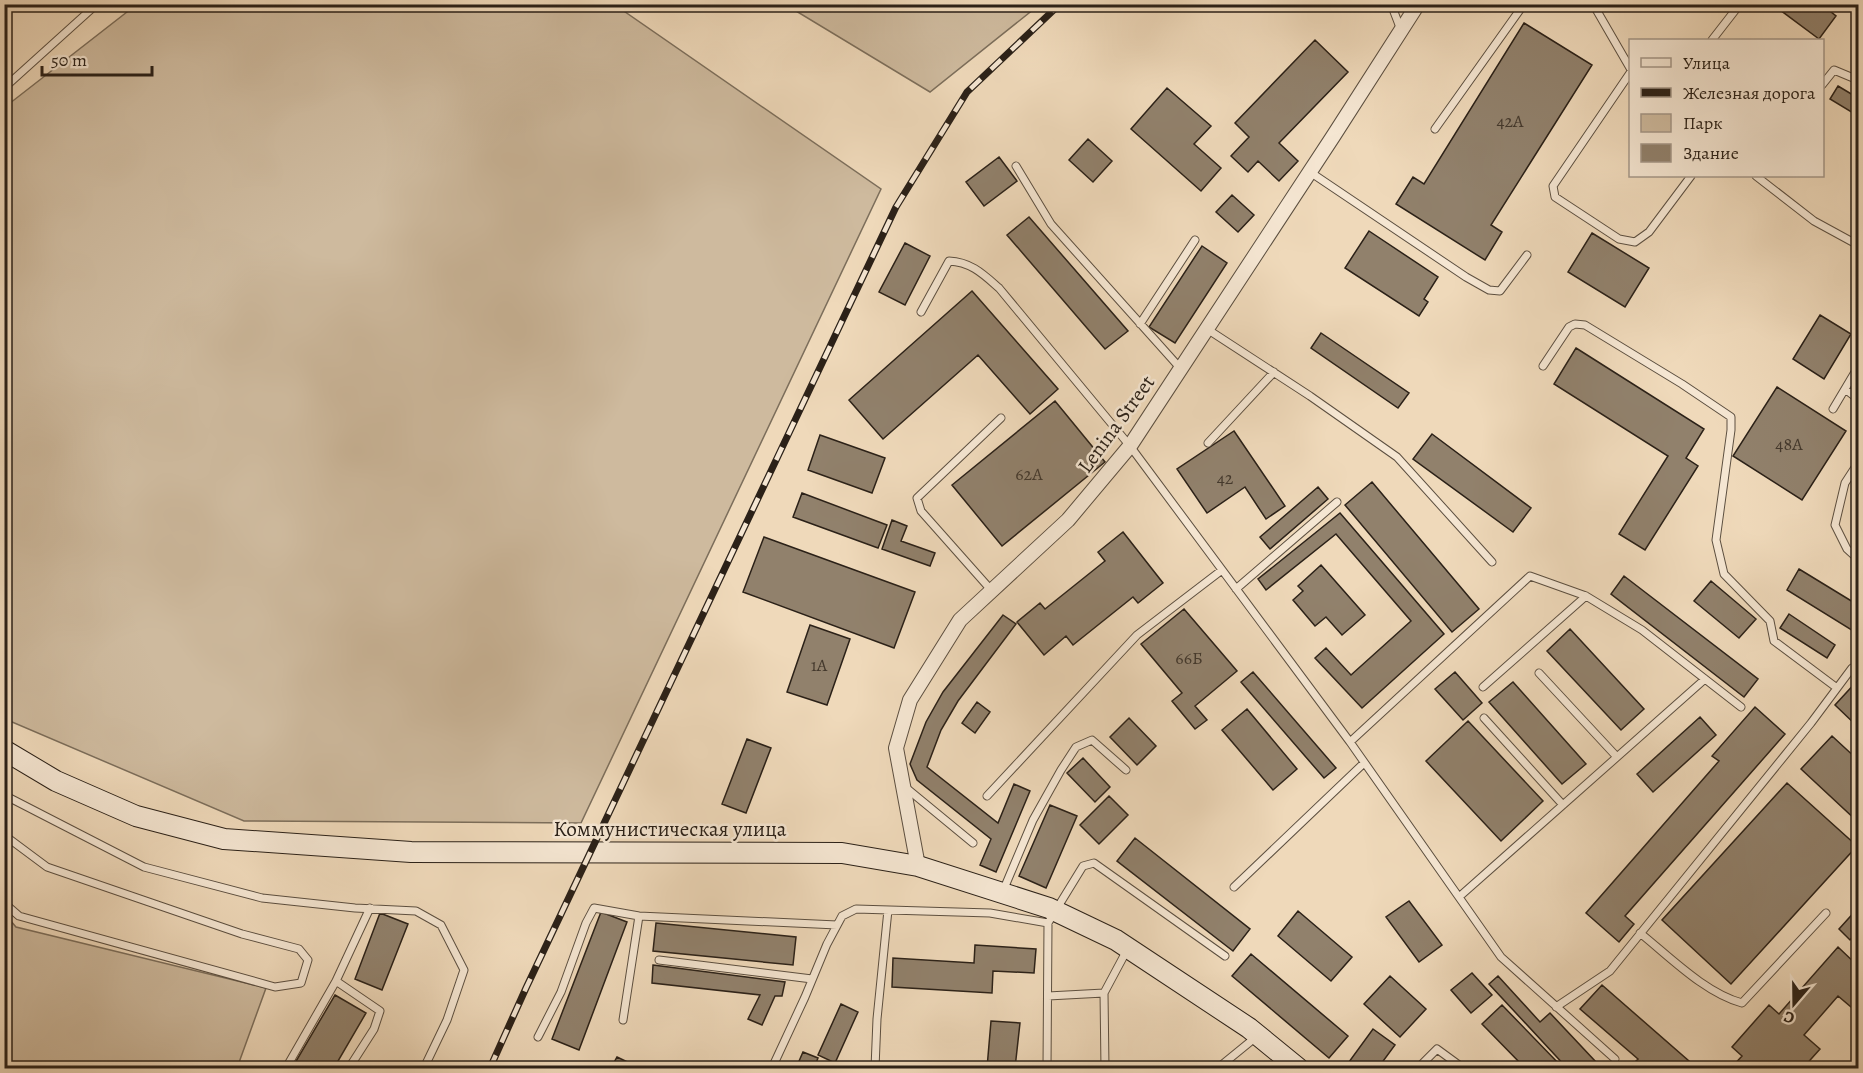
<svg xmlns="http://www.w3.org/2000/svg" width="1863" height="1073" font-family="Alegreya,serif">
  <rect width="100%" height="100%" fill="#efd9ba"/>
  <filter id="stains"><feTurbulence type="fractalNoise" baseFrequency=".00333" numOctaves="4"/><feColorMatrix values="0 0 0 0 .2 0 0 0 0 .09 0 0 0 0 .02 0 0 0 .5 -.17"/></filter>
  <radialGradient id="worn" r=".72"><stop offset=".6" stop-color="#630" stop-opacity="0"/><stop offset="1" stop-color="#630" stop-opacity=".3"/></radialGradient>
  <!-- green -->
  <path fill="#ceba9e" stroke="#7c6e5b" stroke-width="1.5" d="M 136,5 L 615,5 L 881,189 L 581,823 L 244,821 L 5,719 L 5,107 Z
    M 786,5 L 1039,5 L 930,92 Z
    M 4,913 L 16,927 L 266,988 L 237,1068 L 5,1068 Z"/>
  <!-- building -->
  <path fill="#91816c" stroke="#2b2118" stroke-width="1.5" d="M 1772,4 L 1821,4 L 1836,16 L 1819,39 Z
    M 1524,23 L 1592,65 L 1491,225 L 1502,232 L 1485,260 L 1396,204 L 1413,177 L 1424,184 Z
    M 1315,40 L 1348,72 L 1279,143 L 1298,161 L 1279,181 L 1258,161 L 1248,172 L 1231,156 L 1249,137 L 1235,123 Z
    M 1838,86 L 1858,98 L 1858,116 L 1830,99 Z
    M 1167,88 L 1211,126 L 1194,144 L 1221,168 L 1201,191 L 1131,129 Z
    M 1088,139 L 1112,161 L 1093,182 L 1069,160 Z
    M 999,157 L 1017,181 L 984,206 L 966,182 Z
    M 1232,195 L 1254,215 L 1238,232 L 1216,212 Z
    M 1029,217 L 1128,331 L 1105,349 L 1007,235 Z
    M 1369,231 L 1438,277 L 1424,299 L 1428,302 L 1419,316 L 1345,268 Z
    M 1592,233 L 1649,268 L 1625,307 L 1568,272 Z
    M 905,243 L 930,256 L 905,305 L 879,292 Z
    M 1202,246 L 1227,263 L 1175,343 L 1149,327 Z
    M 972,291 L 1058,389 L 1030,414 L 978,355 L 883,439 L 849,400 Z
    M 1820,315 L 1851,334 L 1824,379 L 1793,359 Z
    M 1321,333 L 1409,393 L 1398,408 L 1311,348 Z
    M 1576,348 L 1704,429 L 1686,458 L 1698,466 L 1645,550 L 1619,534 L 1668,456 L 1554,384 Z
    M 1777,387 L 1846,431 L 1802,500 L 1733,456 Z
    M 1055,401 L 1105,462 L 1002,546 L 952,485 Z
    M 1234,431 L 1285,506 L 1266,519 L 1245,487 L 1207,513 L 1177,469 Z
    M 1432,434 L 1531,508 L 1513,532 L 1413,459 Z
    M 820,435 L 885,458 L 872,493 L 808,470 Z
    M 1372,482 L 1479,609 L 1452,632 L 1345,505 Z
    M 1318,487 L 1328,499 L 1270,549 L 1260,537 Z
    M 802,493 L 887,525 L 878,548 L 793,517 Z
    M 1340,513 L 1444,634 L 1362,708 L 1315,658 L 1326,648 L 1351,675 L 1411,621 L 1336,534 L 1266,590 L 1258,579 Z
    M 892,520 L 907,526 L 901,541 L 935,553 L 930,566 L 882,549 Z
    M 1123,532 L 1163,583 L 1138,603 L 1133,597 L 1073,645 L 1066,636 L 1044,655 L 1017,622 L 1040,603 L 1045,609 L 1105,561 L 1098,552 Z
    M 764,537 L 915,592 L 894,648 L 743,592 Z
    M 1321,565 L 1365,615 L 1342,635 L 1326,617 L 1315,626 L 1293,600 L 1303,591 L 1298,586 Z
    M 1799,569 L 1858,605 L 1858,634 L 1787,590 Z
    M 1624,576 L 1758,679 L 1744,697 L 1611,594 Z
    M 1711,581 L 1756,619 L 1739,638 L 1694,601 Z
    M 1184,609 L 1237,671 L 1195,706 L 1207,720 L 1195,729 L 1172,701 L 1182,693 L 1141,644 Z
    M 1789,614 L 1835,645 L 1827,658 L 1780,628 Z
    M 1003,615 L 1016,624 L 958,701 L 941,730 L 927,767 L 998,823 L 1014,784 L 1030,791 L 996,872 L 980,865 L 991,839 L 917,780 L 910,764 L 926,722 L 943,692 Z
    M 810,625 L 850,639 L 827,705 L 787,692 Z
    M 1570,629 L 1644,709 L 1621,730 L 1547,651 Z
    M 1253,672 L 1336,768 L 1324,778 L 1241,682 Z
    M 1455,672 L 1482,703 L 1463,720 L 1435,689 Z
    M 1858,680 L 1858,727 L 1835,705 Z
    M 1513,682 L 1586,764 L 1562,784 L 1489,702 Z
    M 977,702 L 990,712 L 975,733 L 962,723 Z
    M 1755,707 L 1785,734 L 1625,916 L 1634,924 L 1619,942 L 1586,913 L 1719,761 L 1712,756 Z
    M 1247,709 L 1297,769 L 1273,790 L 1222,730 Z
    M 1700,717 L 1716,735 L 1653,792 L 1637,774 Z
    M 1129,718 L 1156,746 L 1137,765 L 1110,737 Z
    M 1468,721 L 1543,801 L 1501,841 L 1426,761 Z
    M 1832,736 L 1858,760 L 1858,822 L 1801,769 Z
    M 747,739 L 771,748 L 746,813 L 722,804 Z
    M 1083,758 L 1110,787 L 1095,802 L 1067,773 Z
    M 1787,783 L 1857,846 L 1731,984 L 1662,920 Z
    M 1109,796 L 1128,815 L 1099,844 L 1080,825 Z
    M 1050,805 L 1077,816 L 1046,888 L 1019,876 Z
    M 1135,838 L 1250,929 L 1233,951 L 1117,861 Z
    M 1409,901 L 1442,945 L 1419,962 L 1386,917 Z
    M 1858,908 L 1858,936 L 1856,933 L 1850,940 L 1839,929 Z
    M 1298,911 L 1352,957 L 1331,981 L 1278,936 Z
    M 601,912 L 627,922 L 579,1050 L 552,1039 Z
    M 380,913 L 408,924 L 382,990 L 355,979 Z
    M 656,923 L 796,937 L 793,965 L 653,951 Z
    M 975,945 L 1036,949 L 1034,973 L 993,971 L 992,993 L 892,987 L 893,958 L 974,963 Z
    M 1838,947 L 1858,966 L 1858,1010 L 1857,1012 L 1838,996 L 1804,1035 L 1820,1049 L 1803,1068 L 1731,1068 L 1742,1056 L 1732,1047 L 1769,1005 L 1779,1014 Z
    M 1251,954 L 1348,1036 L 1329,1058 L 1232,976 Z
    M 653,965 L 785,982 L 782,996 L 775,996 L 762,1025 L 748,1019 L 760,995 L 652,983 Z
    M 1472,973 L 1492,995 L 1471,1013 L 1451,990 Z
    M 1390,976 L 1426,1009 L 1400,1037 L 1364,1004 Z
    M 1498,976 L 1540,1022 L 1550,1013 L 1596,1062 L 1589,1068 L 1567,1068 L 1489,984 Z
    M 1602,985 L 1697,1068 L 1629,1068 L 1638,1059 L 1580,1009 Z
    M 335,995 L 366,1013 L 334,1068 L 292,1068 Z
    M 841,1004 L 858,1012 L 835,1063 L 818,1055 Z
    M 1502,1005 L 1563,1068 L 1525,1068 L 1482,1024 Z
    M 991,1021 L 1020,1023 L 1015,1068 L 987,1068 Z
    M 1373,1029 L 1395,1045 L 1378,1068 L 1349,1068 L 1346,1066 Z
    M 803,1052 L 818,1058 L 814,1068 L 796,1068 Z
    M 617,1057 L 640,1068 L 611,1068 Z"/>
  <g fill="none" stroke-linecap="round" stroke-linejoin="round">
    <defs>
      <path id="lane" d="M 1391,4 L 1401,30
        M 1593,4 L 1630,68
        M 1712,40 L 1740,4
        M 1630,73 L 1553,186 L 1555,197 L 1619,239 L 1635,242 L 1649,232 L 1691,176
        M 1822,85 L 1834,70 L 1858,80
        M 4,88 L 97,4
        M 1435,129 L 1524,4
        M 1016,166 L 1051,224 L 1181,369
        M 1310,172 L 1466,277 L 1489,290 L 1500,291 L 1527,255
        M 1756,176 L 1814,221 L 1858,245
        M 921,312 L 949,261 C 971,262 983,274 999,288 L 1130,446 L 1350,742 L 1501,957 L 1615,1059
        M 1140,324 L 1195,240
        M 1207,329 L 1310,396 L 1397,457 L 1492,562
        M 1543,366 L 1569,327 L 1575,324 L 1585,325 L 1682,384 L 1731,417 L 1731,430 L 1716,540 L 1724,574 L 1770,621 L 1774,641 L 1837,688
        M 1845,389 L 1858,399
        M 1833,409 L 1858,367
        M 1208,443 L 1274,372
        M 1858,463 L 1845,483 L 1835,525 L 1847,549 L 1858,559
        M 1236,589 L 1337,502
        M 992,591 L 921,511 L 917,498 L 1001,418
        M 1539,673 L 1617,757
        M 1483,687 L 1586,596
        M 1484,718 L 1563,805
        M 1350,742 L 1530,576 L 1586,596 L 1642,630 L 1741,707
        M 905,787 L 973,843
        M 4,795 L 144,867 L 262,898 L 355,908 L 416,911 L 441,925 L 464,970 L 447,1020 L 424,1068
        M 987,796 L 1137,635 L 1222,570
        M 4,835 L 47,867 L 242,934 L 299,949 L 308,960 L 301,983 L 275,987 L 19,916 L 4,903
        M 1234,887 L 1364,763
        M 1003,891 L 1033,820 L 1061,770 L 1076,747 L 1092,740 L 1126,770
        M 1459,897 L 1705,679
        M 1640,933 C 1670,957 1705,993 1742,1003 L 1826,913
        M 659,960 L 812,979
        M 336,981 L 380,1011 L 374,1029 L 349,1068
        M 1048,996 L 1104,993
        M 1556,1007 L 1610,971 L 1811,723 L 1852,668 L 1858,668
        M 623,1020 L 639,916
        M 538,1037 L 561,992 L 586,923 L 594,908 L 639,916 L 837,925
        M 286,1068 L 336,981 L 370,908
        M 772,1068 L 805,997 L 827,944 L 842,916 L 856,909 L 990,913 L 1048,923 L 1083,866 L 1094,863 L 1225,956
        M 875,1068 L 877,1019 L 888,910
        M 1047,1068 L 1048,923
        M 1105,1068 L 1104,993 L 1127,950
        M 1218,1068 L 1256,1037
        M 1418,1068 L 1437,1049 L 1463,1068"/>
      <path id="street" d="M 1858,4 L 1858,5
        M 918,866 L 896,748 L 910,700 L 960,620 L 1068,520 L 1130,446 L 1334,135 L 1418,4"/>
      <path id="secondary" d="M 4,750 L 56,781 L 136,816 L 224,839 L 411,852 L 842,853 L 918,866 L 1049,908 L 1116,940 L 1249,1028 L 1298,1068"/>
    </defs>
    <!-- lane casing -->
    <use href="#lane" stroke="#5c4f40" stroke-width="9"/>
    <!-- street casing -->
    <use href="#street" stroke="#5c4f40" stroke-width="16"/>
    <!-- secondary casing -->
    <use href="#secondary" stroke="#2b2118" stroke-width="22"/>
    <!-- lane -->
    <use href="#lane" stroke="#f5e6d2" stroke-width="7"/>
    <!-- street -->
    <use href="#street" stroke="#f5e6d2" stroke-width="14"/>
    <!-- secondary -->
    <use href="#secondary" stroke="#f5e6d2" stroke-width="20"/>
    <defs>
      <path id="rail" d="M 490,1068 L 526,988 L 896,207 L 967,92 L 1060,4"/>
    </defs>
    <!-- rail casing -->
    <use href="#rail" stroke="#2b2118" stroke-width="7"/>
    <!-- rail -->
    <use href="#rail" stroke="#f5e6d2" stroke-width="4.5" stroke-dasharray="14" stroke-linecap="butt"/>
  </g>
  <g text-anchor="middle" stroke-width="5" stroke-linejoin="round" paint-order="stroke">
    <!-- number labels -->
    <g font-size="18" fill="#44392d">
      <text x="1510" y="127">42А</text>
      <text x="1789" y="450">48А</text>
      <text x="1029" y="480">62А</text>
      <text x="1225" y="484">42</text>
      <text x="1189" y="664">66Б</text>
      <text x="819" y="671">1А</text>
    </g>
    <!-- street labels -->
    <g font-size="21" fill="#2b2118" stroke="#f5e6d2">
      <text transform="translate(1116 424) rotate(-54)" y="7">Lenina Street</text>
      <text x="670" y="836">Коммунистическая улица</text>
    </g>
  </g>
  <!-- margin -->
  <rect width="1863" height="1073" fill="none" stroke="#efd9ba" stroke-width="24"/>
  <rect x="6" y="6" width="1851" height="1061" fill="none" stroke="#2b2118" stroke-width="3"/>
  <rect x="12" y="12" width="1839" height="1049" fill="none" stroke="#2b2118" stroke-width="1.5"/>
  <!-- legend -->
  <rect x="1629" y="39" width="195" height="138" fill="#f5e6d2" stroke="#a49788" stroke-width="1.5"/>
  <rect x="1641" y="58" width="30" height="9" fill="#f5e6d2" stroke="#a49788" stroke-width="1.5"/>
  <text x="1683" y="69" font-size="18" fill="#2b2118">Улица</text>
  <rect x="1641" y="88" width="30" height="9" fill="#2b2118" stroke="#a49788" stroke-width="1.5"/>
  <text x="1683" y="99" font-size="18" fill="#2b2118">Железная дорога</text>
  <rect x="1641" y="114" width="30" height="18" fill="#ceba9e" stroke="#a49788" stroke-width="1.5"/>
  <text x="1683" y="129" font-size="18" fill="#2b2118">Парк</text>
  <rect x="1641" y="144" width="30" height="18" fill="#91816c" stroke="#a49788" stroke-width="1.5"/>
  <text x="1683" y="159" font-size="18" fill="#2b2118">Здание</text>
  <!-- north arrow -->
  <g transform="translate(1794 1004) rotate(200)" stroke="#f5e6d2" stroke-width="4.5" paint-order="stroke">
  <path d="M0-4.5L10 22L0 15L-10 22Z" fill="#2b2118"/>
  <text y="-9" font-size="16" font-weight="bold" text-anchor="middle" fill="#2b2118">С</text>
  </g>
  <!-- scale -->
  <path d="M42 66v9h110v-9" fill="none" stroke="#2b2118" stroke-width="3"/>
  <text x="51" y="66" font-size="18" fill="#2b2118" stroke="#f5e6d2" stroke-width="4.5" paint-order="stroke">50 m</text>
  <rect width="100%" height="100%" filter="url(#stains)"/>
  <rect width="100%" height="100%" fill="url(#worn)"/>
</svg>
